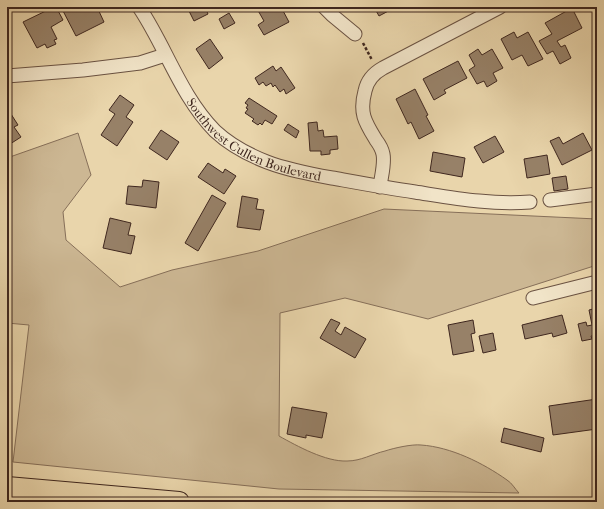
<svg xmlns="http://www.w3.org/2000/svg" width="604" height="509" font-family="'IM FELL French Canon',serif">
  <rect width="100%" height="100%" fill="#e9d5ab"/>
  <filter id="stains"><feTurbulence type="fractalNoise" baseFrequency=".005" numOctaves="4"/><feColorMatrix values="0 0 0 0 .2 0 0 0 0 .09 0 0 0 0 .02 0 0 0 .5 -.17"/></filter>
  <radialGradient id="worn" r=".72"><stop offset=".6" stop-color="#630" stop-opacity="0"/><stop offset="1" stop-color="#630" stop-opacity=".3"/></radialGradient>
  <!-- green -->
  <path fill="#ccb793" stroke="#866f59" d="M 78,133 L 91,175 L 63,212 L 66,240 L 120,287 L 172,270 L 258,251 L 384,209 L 597,219 L 597,265 L 428,319 L 345,298 L 280,313 L 279,436 C 297,446 326,462 347,461 C 361,461 372,454 385,451 C 394,448 412,444 421,445 C 451,447 483,463 507,480 C 512,483 515,489 519,493 L 279,489 L 13,462 L 29,325 L 7,323 L 7,158 Z"/>
  <!-- building -->
  <path fill="#978168" stroke="#3f271f" d="M 54,7 L 56,7 L 63,20 L 51,27 L 57,39 L 54,40 L 56,44 L 47,48 L 45,44 L 37,48 L 23,22 Z
    M 61,7 L 97,7 L 104,22 L 76,36 Z
    M 191,7 L 205,7 L 208,14 L 194,21 L 188,9 Z
    M 256,7 L 281,7 L 289,22 L 264,35 L 258,25 L 264,21 Z
    M 374,7 L 394,7 L 394,8 L 379,16 Z
    M 572,8 L 582,28 L 557,41 L 561,47 L 565,45 L 571,58 L 560,64 L 553,51 L 547,54 L 539,41 L 552,34 L 545,23 Z
    M 229,13 L 235,23 L 224,29 L 219,19 Z
    M 514,32 L 517,38 L 528,32 L 543,59 L 528,66 L 522,55 L 512,60 L 501,39 Z
    M 210,39 L 223,58 L 209,69 L 196,49 Z
    M 478,49 L 482,55 L 492,49 L 503,68 L 493,73 L 497,81 L 487,87 L 484,81 L 477,84 L 469,70 L 475,66 L 469,55 Z
    M 458,61 L 467,78 L 444,90 L 446,93 L 434,100 L 423,79 Z
    M 273,66 L 276,71 L 281,67 L 295,88 L 286,94 L 284,89 L 280,92 L 275,85 L 273,87 L 271,83 L 266,86 L 263,82 L 259,85 L 255,78 Z
    M 415,89 L 428,115 L 426,116 L 434,131 L 419,139 L 411,122 L 408,124 L 396,99 Z
    M 120,95 L 134,105 L 126,117 L 133,122 L 117,146 L 101,135 L 115,114 L 109,110 Z
    M 249,98 L 277,116 L 272,124 L 265,120 L 262,125 L 260,123 L 258,125 L 252,121 L 254,119 L 245,113 L 248,109 L 246,108 L 248,105 L 245,103 Z
    M 11,114 L 18,125 L 14,127 L 21,137 L 7,146 L 7,116 Z
    M 317,122 L 318,131 L 323,130 L 324,137 L 337,136 L 338,149 L 330,150 L 330,154 L 321,155 L 321,151 L 310,151 L 308,123 Z
    M 288,124 L 299,131 L 296,138 L 284,130 Z
    M 161,130 L 179,142 L 167,160 L 149,148 Z
    M 583,133 L 592,150 L 562,165 L 550,141 L 559,137 L 563,144 Z
    M 495,136 L 504,152 L 483,163 L 474,147 Z
    M 433,152 L 465,158 L 462,177 L 430,171 Z
    M 547,155 L 550,174 L 527,178 L 524,159 Z
    M 208,163 L 223,173 L 225,169 L 236,176 L 224,194 L 198,177 Z
    M 566,176 L 568,189 L 554,191 L 552,178 Z
    M 143,180 L 159,182 L 156,208 L 126,204 L 128,186 L 142,187 Z
    M 212,195 L 226,203 L 198,251 L 185,243 Z
    M 242,196 L 258,199 L 256,209 L 264,210 L 260,230 L 237,227 Z
    M 110,218 L 131,223 L 128,235 L 135,236 L 131,254 L 103,248 Z
    M 597,308 L 597,335 L 591,336 L 592,339 L 582,341 L 578,324 L 586,322 L 587,326 L 592,325 L 589,310 Z
    M 562,315 L 567,333 L 553,337 L 552,333 L 525,339 L 522,325 Z
    M 331,319 L 340,323 L 335,331 L 341,335 L 345,327 L 366,339 L 355,358 L 320,338 Z
    M 473,320 L 475,333 L 471,334 L 474,351 L 453,355 L 448,325 Z
    M 493,333 L 496,350 L 483,353 L 479,336 Z
    M 597,399 L 597,429 L 553,435 L 549,406 Z
    M 292,407 L 327,413 L 322,438 L 306,435 L 306,438 L 287,434 Z
    M 504,428 L 544,438 L 541,452 L 501,442 Z"/>
  <g fill="none" stroke-linecap="round" stroke-linejoin="round">
    <defs>
      <g id="minor">
        <path id="s1" d="M 139,7 C 166,47 180,95 215,131 C 229,144 249,155 267,162 C 288,170 310,174 332,178 C 360,183 387,188 415,192 C 454,198 491,205 530,202"/>
        <path d="M 324,7 L 332,15 L 355,34"/>
        <path d="M 7,76 L 83,70 L 140,63 L 165,55"/>
        <path d="M 380,187 C 381,177 385,164 383,154 C 382,149 379,144 376,140 C 365,122 359,113 365,91 C 367,81 374,73 383,68 L 500,7"/>
        <path d="M 550,200 L 597,194"/>
        <path d="M 533,298 L 597,282"/>
      </g>
      <path id="primary" d="M 7,487 L 179,502"/>
    </defs>
    <!-- minor casing -->
    <use href="#minor" stroke="#6a5242" stroke-width="15"/>
    <!-- primary casing -->
    <use href="#primary" stroke="#3f271f" stroke-width="22"/>
    <!-- path -->
    <path stroke="#3f271f" stroke-width="2.5" stroke-dasharray="3 2" stroke-linecap="butt" d="M 363,43 L 372,60"/>
    <!-- minor -->
    <use href="#minor" stroke="#f1e4c8" stroke-width="13"/>
    <!-- primary -->
    <use href="#primary" stroke="#e9d5ab" stroke-width="20"/>
  </g>
  <g text-anchor="middle" stroke-width="4" stroke-linejoin="round" paint-order="stroke">
    <!-- street labels -->
    <g font-size="13" fill="#3f271f" stroke="#f1e4c8">
      <text dy="5" stroke="none"><textPath href="#s1" startOffset="184">Southwest Cullen Boulevard</textPath></text>
    </g>
  </g>
  <!-- margin -->
  <rect width="604" height="509" fill="none" stroke="#e9d5ab" stroke-width="24"/>
  <rect x="8" y="8" width="588" height="493" fill="none" stroke="#3f271f" stroke-width="2"/>
  <rect x="12" y="12" width="580" height="485" fill="none" stroke="#3f271f"/>
  <rect width="100%" height="100%" filter="url(#stains)"/>
  <rect width="100%" height="100%" fill="url(#worn)"/>
</svg>
